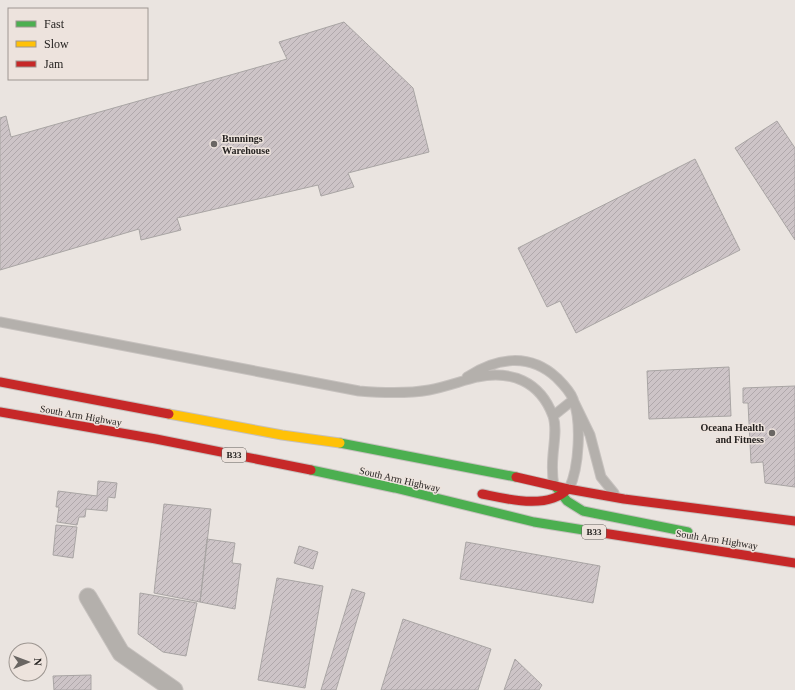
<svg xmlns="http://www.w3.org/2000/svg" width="795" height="690" font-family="'Times New Roman',serif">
  <defs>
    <pattern id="building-hatch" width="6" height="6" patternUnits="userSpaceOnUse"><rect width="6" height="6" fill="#cdc4c7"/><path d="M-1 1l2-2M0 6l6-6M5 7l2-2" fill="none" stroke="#b0a8ab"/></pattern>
  </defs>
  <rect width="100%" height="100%" fill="#eae4e0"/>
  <!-- building -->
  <path fill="url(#building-hatch)" stroke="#a9a5a4" d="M 344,22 L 413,88 L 429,152 L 348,173 L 354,187 L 321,196 L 318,185 L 177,218 L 181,230 L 141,240 L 139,229 L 0,270 L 0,118 L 6,116 L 11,137 L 287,59 L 279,42 Z
    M 777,121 L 795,148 L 795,240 L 735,148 Z
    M 695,159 L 740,250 L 576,333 L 560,301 L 547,307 L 518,248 Z
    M 729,367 L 731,416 L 649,419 L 647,371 Z
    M 795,386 L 795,487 L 765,483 L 763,462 L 751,463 L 748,403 L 743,403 L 743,388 Z
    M 98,481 L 117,483 L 115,498 L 108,497 L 107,511 L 86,509 L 85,517 L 79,517 L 77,525 L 57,522 L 59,507 L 56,507 L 58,491 L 97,496 Z
    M 164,504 L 211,509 L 200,602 L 154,593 Z
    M 56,525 L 77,527 L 73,558 L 53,555 Z
    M 207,539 L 235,543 L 232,563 L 241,564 L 235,609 L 200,602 Z
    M 466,542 L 600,566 L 593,603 L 460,579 Z
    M 299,546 L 318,552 L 313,569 L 294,563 Z
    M 277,578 L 323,586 L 305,688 L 258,680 Z
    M 352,589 L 365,593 L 336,690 L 321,690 Z
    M 140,593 L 197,603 L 186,656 L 163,652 L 138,634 Z
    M 403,619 L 491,649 L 478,690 L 381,690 Z
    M 515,659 L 542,685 L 539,690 L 504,690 Z
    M 91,675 L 91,690 L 54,690 L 53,676 Z"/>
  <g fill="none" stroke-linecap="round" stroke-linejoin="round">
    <defs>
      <path id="lane" d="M 0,322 L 359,391 C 383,393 406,394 429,390 C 445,387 461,381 477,377 C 511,370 540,381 553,416 C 557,428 554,442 553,455 C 552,466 552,475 554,486
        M 467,377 C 496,358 529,352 557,378 C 563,384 570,391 573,399 C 582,422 579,468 569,489
        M 553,416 L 573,400 L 590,435 L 601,477 L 614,493"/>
      <path id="street" d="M 88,597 L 121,653 L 174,690"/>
      <path id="fast" d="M 340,443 L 516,477
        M 311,470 L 395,488 L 534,522 L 590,531
        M 555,486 L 567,501 L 583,511 L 688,532"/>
      <path id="slow" d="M 169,414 L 282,435 L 340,443"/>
      <path id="jam" d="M 0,382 L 169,414
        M 0,412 L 156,439 L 311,470
        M 516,477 L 568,489 L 624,499 L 795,521
        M 482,494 C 507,499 548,510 568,489
        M 590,531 L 795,563"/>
    </defs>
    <!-- lane casing -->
    <use href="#lane" stroke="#c6c1be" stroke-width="11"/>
    <!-- street casing -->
    <use href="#street" stroke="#c6c1be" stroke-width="19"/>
    <!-- fast casing -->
    <use href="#fast" stroke="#c6c1be" stroke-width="11"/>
    <!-- slow casing -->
    <use href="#slow" stroke="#c6c1be" stroke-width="11"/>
    <!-- jam casing -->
    <use href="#jam" stroke="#c6c1be" stroke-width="11"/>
    <!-- lane -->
    <use href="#lane" stroke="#b4b0ac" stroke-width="9"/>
    <!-- street -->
    <use href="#street" stroke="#b4b0ac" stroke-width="17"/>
    <!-- fast -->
    <use href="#fast" stroke="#4caf50" stroke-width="9"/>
    <!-- slow -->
    <use href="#slow" stroke="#ffc107" stroke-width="9"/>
    <!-- jam -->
    <use href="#jam" stroke="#c62828" stroke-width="9"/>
  </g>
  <!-- markers -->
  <g fill="#6a6663" stroke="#ede3dd" stroke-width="1.5">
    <circle cx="214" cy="144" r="4"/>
    <circle cx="772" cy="433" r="4"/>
  </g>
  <g text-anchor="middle" stroke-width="3" stroke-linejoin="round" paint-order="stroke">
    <!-- shield labels -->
    <g fill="#ede3dd" stroke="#615c59" stroke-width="1">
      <rect x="222" y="448" width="24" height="14" rx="3"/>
      <rect x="582" y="525" width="24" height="14" rx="3"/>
    </g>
    <g font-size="9" font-weight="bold" fill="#252220">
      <text x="234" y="458">B33</text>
      <text x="594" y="535">B33</text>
    </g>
    <!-- poi labels -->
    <g font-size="10" font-weight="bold" fill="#252220" stroke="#ede3dd" text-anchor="start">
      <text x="222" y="142">Bunnings<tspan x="222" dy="12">Warehouse</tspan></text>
      <text x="764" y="431" text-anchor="end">Oceana Health<tspan x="764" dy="12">and Fitness</tspan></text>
    </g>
    <!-- street labels -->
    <g font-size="10" fill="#252220" stroke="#ede3dd">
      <text transform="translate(81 415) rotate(10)" y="4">South Arm Highway</text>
      <text transform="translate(400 479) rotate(13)" y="4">South Arm Highway</text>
      <text transform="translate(717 539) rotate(9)" y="4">South Arm Highway</text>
    </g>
  </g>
  <!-- legend -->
  <rect x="8" y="8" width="140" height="72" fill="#ede3dd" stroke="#9d9691"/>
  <rect x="16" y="21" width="20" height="6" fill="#4caf50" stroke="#9d9691"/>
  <text x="44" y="28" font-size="12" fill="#252220">Fast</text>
  <rect x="16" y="41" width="20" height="6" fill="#ffc107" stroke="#9d9691"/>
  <text x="44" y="48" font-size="12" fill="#252220">Slow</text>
  <rect x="16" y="61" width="20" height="6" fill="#c62828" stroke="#9d9691"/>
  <text x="44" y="68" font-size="12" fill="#252220">Jam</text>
  <!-- north arrow -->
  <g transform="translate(28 662) rotate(89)"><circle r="19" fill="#ede3dd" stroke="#9d9691"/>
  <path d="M0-3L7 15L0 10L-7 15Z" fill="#6a6663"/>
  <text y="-6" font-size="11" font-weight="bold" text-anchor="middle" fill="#252220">N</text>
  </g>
</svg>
